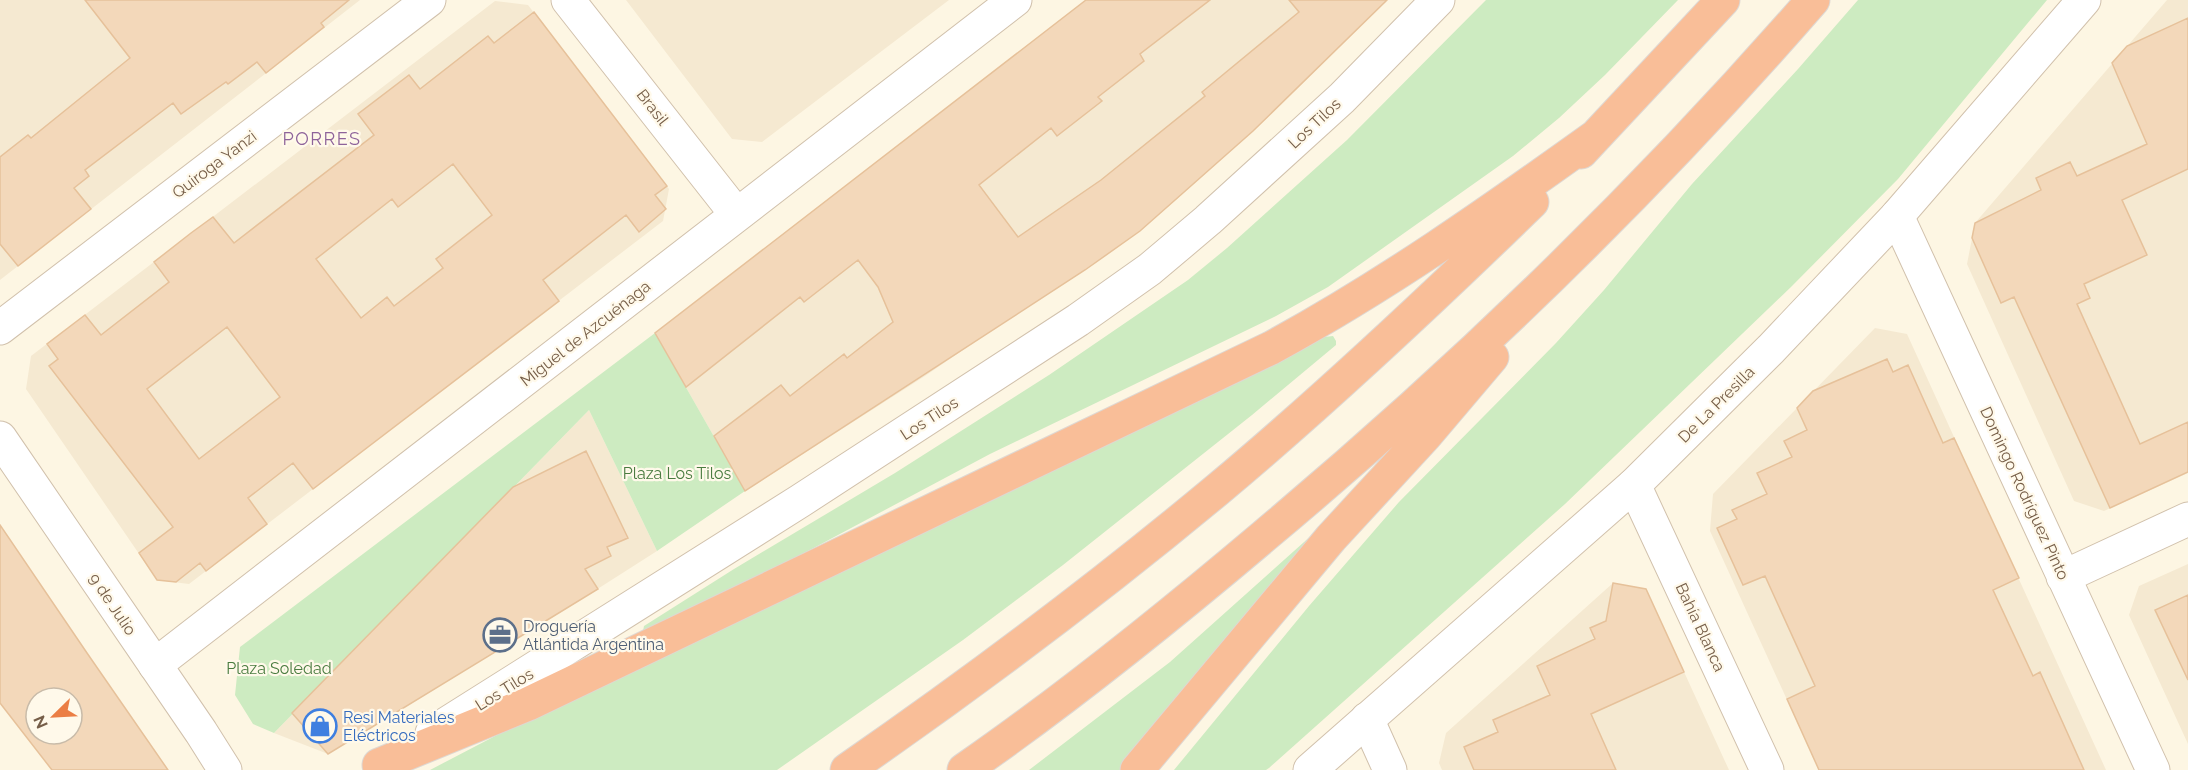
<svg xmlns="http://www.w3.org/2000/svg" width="2188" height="770" font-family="Raleway,sans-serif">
  <rect width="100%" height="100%" fill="#fdf6e3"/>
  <!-- residential -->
  <path fill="#f5e9d1" d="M 0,0 L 360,0 L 0,280 Z
    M 626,0 L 949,0 L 762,142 L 732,139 Z
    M 1086,0 L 1387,0 L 1265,120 L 1177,199 L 1133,236 L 1085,270 L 1033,302 L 925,376 L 745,491 L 655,333 Z
    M 2167,0 L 2188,0 L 2188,473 L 2104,511 L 2074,501 L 1967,264 L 1975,223 Z
    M 495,1 L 528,5 L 669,189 L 663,221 L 189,584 L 157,580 L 26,389 L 31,356 Z
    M 1875,328 L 1907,334 L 2106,770 L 1819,770 L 1710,531 L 1713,494 Z
    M 589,410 L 657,551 L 574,604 L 328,754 L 274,733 Z
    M 2188,564 L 2188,744 L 2129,615 L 2139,586 Z
    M 1613,583 L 1646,589 L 1729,770 L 1442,770 L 1439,763 L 1446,733 Z"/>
  <!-- green -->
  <path fill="#cdebc1" d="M 1486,0 L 1678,0 L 1605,75 L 1559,118 L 1513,156 L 1328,287 L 1276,316 L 990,454 L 746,584 L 643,631 L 644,626 L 734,569 L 895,473 L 1049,375 L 1188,280 L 1227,248 L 1347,140 Z
    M 1858,0 L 2047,0 L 1898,179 L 1791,287 L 1565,504 L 1269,768 L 1266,770 L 1174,770 L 1309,606 L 1399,502 L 1556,343 L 1604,290 L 1692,184 L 1798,69 Z
    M 655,333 L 745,491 L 657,551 L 589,410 L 274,733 L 253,724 L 235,695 L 240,647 Z
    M 1333,336 L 1336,341 L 1336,345 L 1252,415 L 1063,565 L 963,640 L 777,770 L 430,770 L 558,703 L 1324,337 Z
    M 1313,534 L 1120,770 L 1029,770 L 1170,662 Z"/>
  <!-- building -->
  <path fill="#f3d8ba" stroke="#e6c19a" stroke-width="1.5" fill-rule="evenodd" d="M 85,0 L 349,0 L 321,23 L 324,27 L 266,73 L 257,62 L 228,84 L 226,82 L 181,114 L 173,103 L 85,170 L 89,176 L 74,188 L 91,209 L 18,266 L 0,244 L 0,157 L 28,135 L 31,138 L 130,58 Z
    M 1086,0 L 1210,0 L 1140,54 L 1144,61 L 1098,97 L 1102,101 L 1057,136 L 1051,128 L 979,185 L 1018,237 L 1101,180 L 1205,96 L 1202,92 L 1299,12 L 1289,0 L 1387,0 L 1253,131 L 1140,231 L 1085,270 L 745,491 L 714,436 L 781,385 L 790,396 L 844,354 L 847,358 L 893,322 L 878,287 L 858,260 L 804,302 L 800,297 L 686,387 L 655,333 Z
    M 534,12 L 667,186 L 655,195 L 666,209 L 639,232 L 626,215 L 543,280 L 559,301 L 313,489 L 293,463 L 248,498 L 267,524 L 206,571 L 200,563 L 176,582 L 157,580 L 139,553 L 173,527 L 49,366 L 58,359 L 47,344 L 85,315 L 101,335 L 169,282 L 154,262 L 191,233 L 213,217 L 234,243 L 374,135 L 358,114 L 409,75 L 420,89 L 488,36 L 494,43 ZM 453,164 L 492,215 L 436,259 L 443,268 L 394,306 L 387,297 L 361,318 L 316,259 L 392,199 L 398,207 ZM 227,327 L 280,397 L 199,459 L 147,389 Z
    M 2188,18 L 2188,169 L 2122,200 L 2147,255 L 2084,284 L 2090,298 L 2077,304 L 2140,444 L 2188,422 L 2188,472 L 2110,508 L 2014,297 L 2001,303 L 1972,238 L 1975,223 L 2041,190 L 2036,178 L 2070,162 L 2077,176 L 2147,144 L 2112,63 L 2127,46 Z
    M 1887,359 L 1893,372 L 1908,365 L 1943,443 L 1954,438 L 2019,578 L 1993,590 L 2033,676 L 2040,672 L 2084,770 L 1819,770 L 1787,699 L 1815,686 L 1765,576 L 1743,585 L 1717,528 L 1737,519 L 1732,510 L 1767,494 L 1757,473 L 1792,457 L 1784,441 L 1807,430 L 1797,408 L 1813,391 Z
    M 586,451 L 628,538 L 607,547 L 611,556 L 585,569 L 598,589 L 328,754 L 292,713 L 513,487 Z
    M 0,525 L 87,653 L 168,770 L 52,770 L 0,703 ZM 36,698 L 72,698 L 72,734 L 36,734 Z
    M 1613,583 L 1646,589 L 1684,672 L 1591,714 L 1616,770 L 1474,770 L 1464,747 L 1498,732 L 1493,720 L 1550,695 L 1537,666 L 1595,639 L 1590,628 L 1606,621 Z
    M 2188,595 L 2188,680 L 2155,610 Z"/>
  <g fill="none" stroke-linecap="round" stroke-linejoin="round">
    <defs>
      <path id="minor" d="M 568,0 L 737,215
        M 1897,216 L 2153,770
        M 0,328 L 429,0
        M 1634,485 L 1767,770
        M 2063,577 L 2188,519
        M 155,665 L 1015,0
        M 1367,719 L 1390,770"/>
      <path id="tertiary" d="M 0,438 L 201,732 L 225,770
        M 432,733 L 800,501 L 1078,320 L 1150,269 L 1208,220 L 1342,98 L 1438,0
        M 1310,770 L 1634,485 L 1771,349 L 1897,216 L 2084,0"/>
      <path id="motorway" d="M 1581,152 L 1723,0
        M 379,765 L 528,704 L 1271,348 C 1385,286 1490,212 1596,136
        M 847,770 C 974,682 1098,589 1217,490 C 1326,399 1430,301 1532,202
        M 964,770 C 1068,698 1167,618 1264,536 C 1460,372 1645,193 1813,0
        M 1137,770 L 1331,538 L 1425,436 L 1492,357"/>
    </defs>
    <!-- minor casing -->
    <use href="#minor" stroke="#d1c1ac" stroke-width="35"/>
    <!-- tertiary casing -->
    <use href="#tertiary" stroke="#d1c1ac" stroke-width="35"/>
    <!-- motorway casing -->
    <use href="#motorway" stroke="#ded8d3" stroke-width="35"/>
    <!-- minor -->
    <use href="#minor" stroke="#fff" stroke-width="33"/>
    <!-- tertiary -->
    <use href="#tertiary" stroke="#fff" stroke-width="33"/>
    <!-- motorway -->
    <use href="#motorway" stroke="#f9be98" stroke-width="33"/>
  </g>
  <!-- icons -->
  <defs>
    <symbol id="office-ring" viewBox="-11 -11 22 22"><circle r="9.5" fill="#fff9ea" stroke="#5c6f8a" stroke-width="1.5"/><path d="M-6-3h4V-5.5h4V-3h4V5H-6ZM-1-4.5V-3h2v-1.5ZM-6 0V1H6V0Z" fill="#5c6f8a"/></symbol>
    <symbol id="shop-ring" viewBox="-11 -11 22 22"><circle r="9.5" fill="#fff9ea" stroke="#3f7fe0" stroke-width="1.5"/><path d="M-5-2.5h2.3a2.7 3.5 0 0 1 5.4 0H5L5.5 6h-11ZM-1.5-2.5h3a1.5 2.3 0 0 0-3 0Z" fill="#3f7fe0"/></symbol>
  </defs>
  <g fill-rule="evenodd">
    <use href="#office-ring" x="481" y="616" width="38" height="38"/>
    <use href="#shop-ring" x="301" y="707" width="38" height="38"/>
  </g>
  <g text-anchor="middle" stroke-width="4.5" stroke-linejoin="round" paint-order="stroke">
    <!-- street labels -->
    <g font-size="16" fill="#765e48" stroke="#fff9ea">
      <text transform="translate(653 107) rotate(52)" y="6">Brasil</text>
      <text transform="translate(1314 123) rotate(-43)" y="6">Los Tilos</text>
      <text transform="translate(214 164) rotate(-37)" y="6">Quiroga Yanzi</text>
      <text transform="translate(585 333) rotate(-38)" y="6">Miguel de Azcuénaga</text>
      <text transform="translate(1716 404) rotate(-45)" y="6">De La Presilla</text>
      <text transform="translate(929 418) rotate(-33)" y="6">Los Tilos</text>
      <text transform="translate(2025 493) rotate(65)" y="6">Domingo Rodríguez Pinto</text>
      <text transform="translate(113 604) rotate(56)" y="6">9 de Julio</text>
      <text transform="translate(1701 627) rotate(65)" y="6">Bahía Blanca</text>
      <text transform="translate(504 689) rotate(-32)" y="6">Los Tilos</text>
    </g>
    <!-- park labels -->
    <g font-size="16" fill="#4a7c40" stroke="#fff9ea">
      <text x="677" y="479">Plaza Los Tilos</text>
      <text x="279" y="674">Plaza Soledad</text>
    </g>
    <!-- service labels -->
    <g font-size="16" fill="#4e5e75" stroke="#fff9ea" text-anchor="start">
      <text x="523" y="632">Droguería<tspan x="523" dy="18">Atlántida Argentina</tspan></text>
    </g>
    <!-- shop labels -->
    <g font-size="16" fill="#366cbe" stroke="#fff9ea" text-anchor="start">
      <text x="343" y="723">Resi Materiales<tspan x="343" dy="18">Eléctricos</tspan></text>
    </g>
    <!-- neighbourhood labels -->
    <g font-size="18" letter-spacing="1.5" fill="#8e639a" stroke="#fff9ea">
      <text x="322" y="145">PORRES</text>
    </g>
  </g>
  <!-- north arrow -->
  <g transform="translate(54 716) rotate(246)"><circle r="28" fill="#fff9ea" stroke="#c8bba9" stroke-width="1.5"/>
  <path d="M0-4.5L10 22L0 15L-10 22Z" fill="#eb7e44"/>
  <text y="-9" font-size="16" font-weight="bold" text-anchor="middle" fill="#765e48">N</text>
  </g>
</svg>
